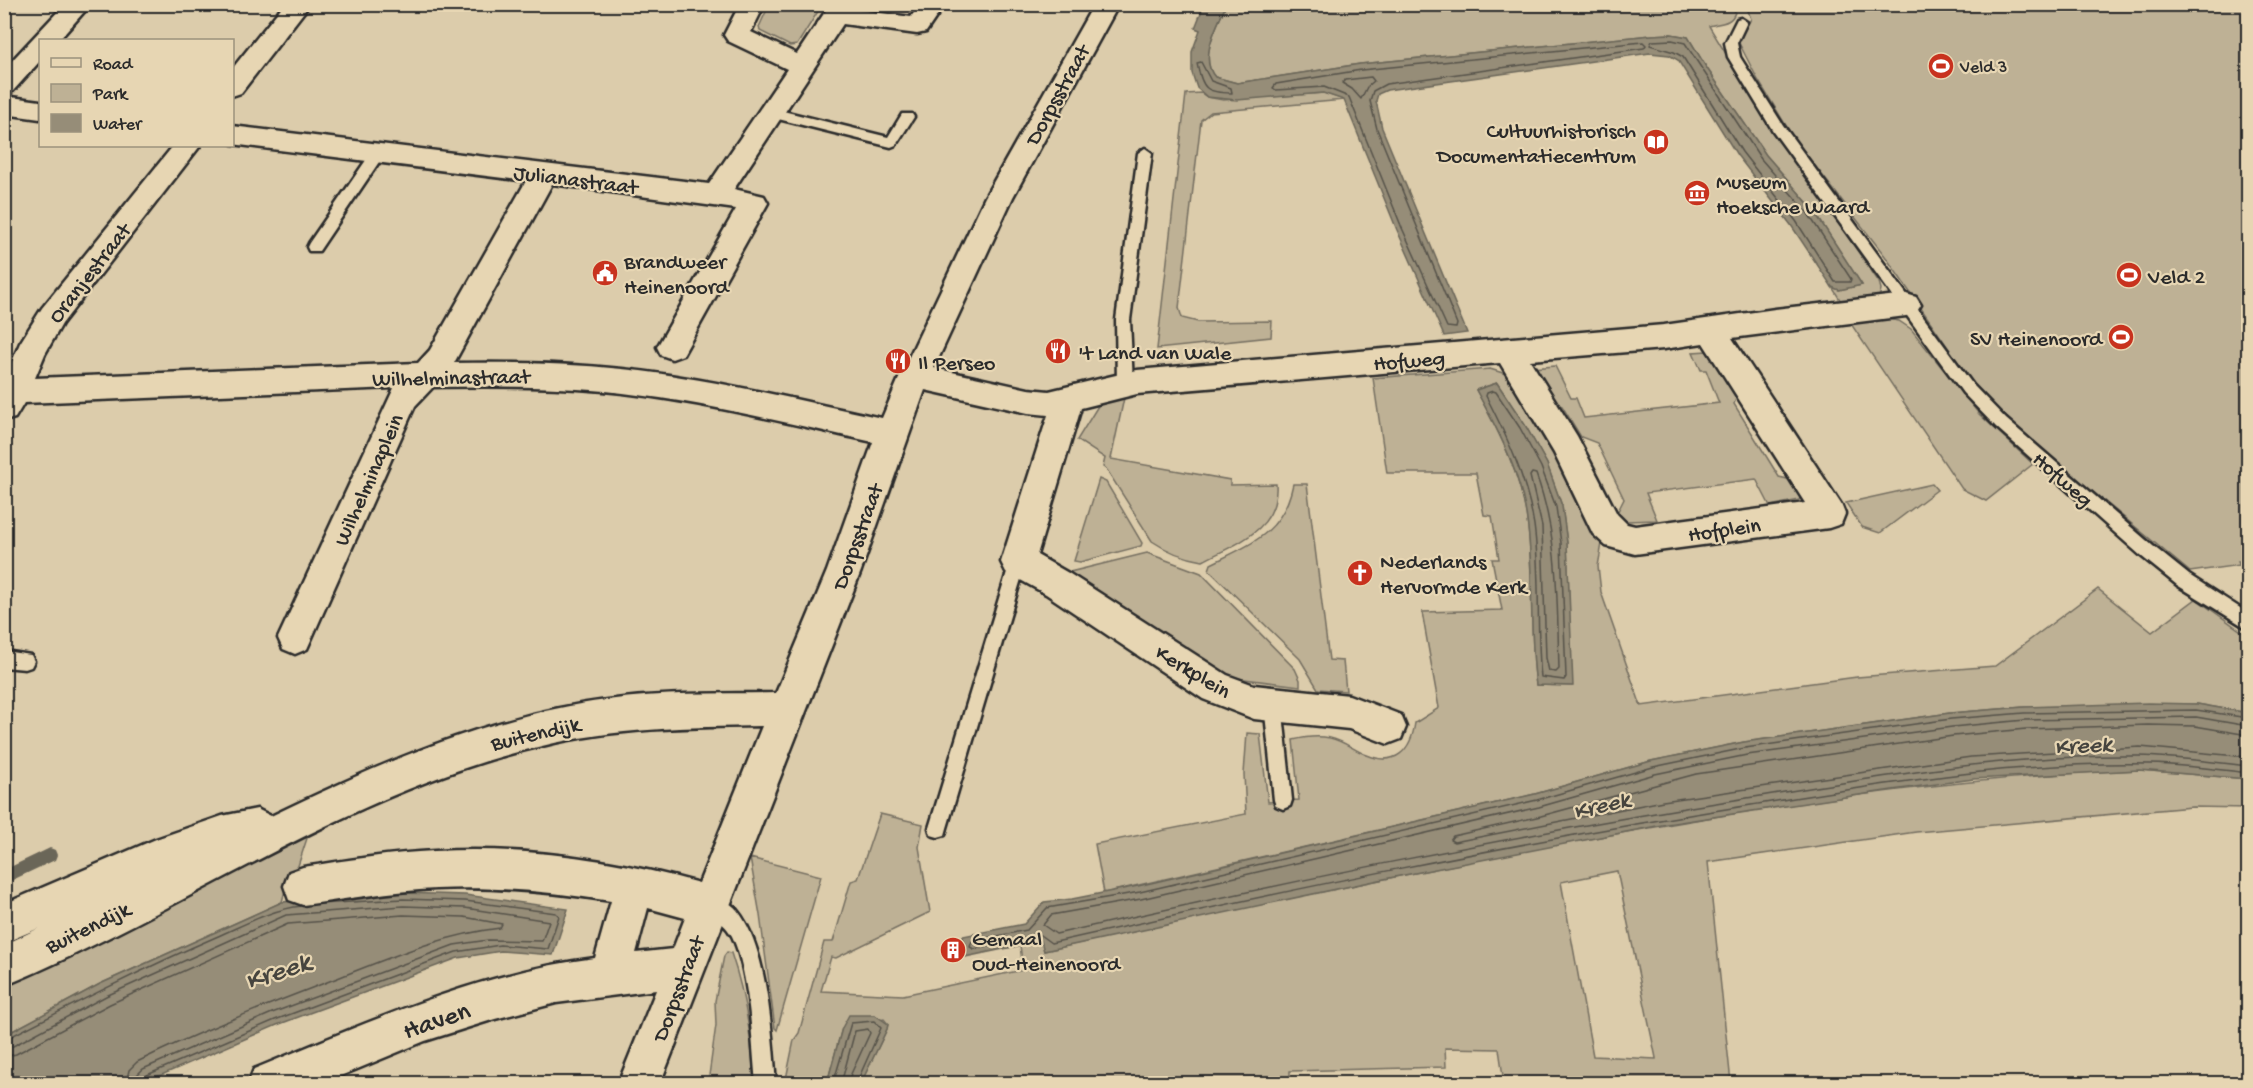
<svg xmlns="http://www.w3.org/2000/svg" width="2253" height="1088" font-family="'Gochi Hand',sans-serif">
  <rect width="100%" height="100%" fill="#dcccab"/>
  <filter id="ink" filterUnits="userSpaceOnUse"><feTurbulence type="fractalNoise" baseFrequency=".0167" numOctaves="2"/><feDisplacementMap in="SourceGraphic" scale="12" xChannelSelector="R" yChannelSelector="G"/><feConvolveMatrix kernelMatrix="1 2 1 2 8 2 1 2 1" color-interpolation-filters="sRGB"/></filter>
  <g filter="url(#ink)">
    <!-- green -->
    <path fill="#beb195" stroke="#746e60" stroke-width="1.5" fill-rule="evenodd" d="M 769,5 L 769,4 L 822,5 L 797,45 L 790,46 L 760,31 L 759,27 Z
      M 1226,5 L 1732,5 L 1735,12 C 1732,24 1719,23 1709,26 L 1762,113 L 1879,282 L 1881,289 L 1879,299 L 1844,306 L 1832,287 L 1839,290 L 1862,285 L 1812,208 L 1766,155 L 1706,67 L 1688,37 L 1671,34 L 1652,35 L 1360,64 L 1237,83 L 1215,77 C 1198,58 1218,24 1226,5 Z
      M 1746,5 L 2248,5 L 2248,560 L 2238,562 L 2240,565 L 2190,572 L 2011,424 L 1980,394 L 1885,256 L 1795,140 L 1758,80 L 1739,43 L 1740,38 L 1751,19 Z
      M 1201,93 L 1207,97 L 1223,100 L 1324,93 L 1344,100 L 1211,112 L 1201,120 L 1179,308 L 1182,318 L 1198,322 L 1272,321 L 1271,337 L 1157,349 L 1186,94 Z
      M 1882,318 L 1899,321 L 1911,329 L 1979,414 L 2033,464 L 1986,501 L 1962,489 L 1849,321 Z
      M 1707,351 L 1715,356 L 1739,391 L 1734,404 L 1779,477 L 1796,481 L 1801,496 L 1799,500 L 1770,506 L 1756,479 L 1646,493 L 1657,520 L 1626,521 L 1617,513 L 1624,499 L 1597,443 L 1581,437 L 1562,406 L 1555,405 L 1532,368 L 1555,366 L 1571,398 L 1576,398 L 1584,418 L 1719,403 L 1706,370 L 1701,370 L 1693,352 Z
      M 1490,369 L 1506,374 L 1517,385 L 1603,538 L 1598,566 L 1601,592 L 1641,706 L 1857,677 L 1995,666 L 2098,589 L 2152,632 L 2196,599 L 2248,636 L 2248,713 L 2197,704 L 2024,707 L 1950,713 L 1744,742 L 1651,761 L 1535,794 L 1104,893 L 1095,844 L 1246,814 L 1244,774 L 1247,733 L 1260,734 L 1268,802 L 1299,800 L 1293,740 C 1305,737 1317,735 1330,738 C 1344,741 1354,750 1367,755 C 1396,767 1411,750 1415,723 L 1439,708 L 1422,612 L 1502,610 L 1492,559 L 1499,559 L 1492,516 L 1484,515 L 1476,473 L 1387,473 L 1373,378 ZM 1497,383 L 1525,425 L 1547,464 L 1562,506 L 1567,543 L 1572,686 L 1536,685 C 1529,632 1534,580 1528,528 C 1523,478 1500,434 1476,390 Z
      M 1124,398 L 1111,459 L 1230,480 L 1230,485 L 1276,484 C 1279,530 1237,543 1203,561 C 1185,558 1168,552 1152,541 L 1107,470 L 1103,467 L 1105,458 L 1077,440 L 1101,401 Z
      M 1099,479 L 1106,482 L 1142,543 L 1141,546 L 1080,562 L 1074,561 Z
      M 1293,484 L 1307,484 L 1329,660 L 1343,661 L 1346,691 L 1318,689 L 1300,659 L 1209,570 L 1211,564 C 1251,544 1283,533 1293,484 Z
      M 1932,484 L 1937,490 L 1880,533 L 1862,527 L 1846,503 Z
      M 1147,553 L 1201,573 L 1295,669 L 1300,680 L 1300,686 L 1220,676 L 1069,575 L 1070,572 Z
      M 2139,770 L 2248,779 L 2248,808 L 2192,807 L 1916,832 L 1708,862 L 1731,1083 L 1504,1083 L 1499,1049 L 1445,1048 L 1446,1067 L 1290,1071 L 1290,1083 L 861,1083 L 887,1029 L 888,1024 L 884,1019 L 842,1028 L 827,1083 L 785,1084 L 794,1040 L 799,1033 L 824,942 L 833,942 L 851,881 L 858,879 L 880,814 L 923,824 L 919,847 L 930,912 L 836,958 L 831,957 L 821,991 L 903,995 L 1023,970 L 1020,945 L 1042,941 L 1044,951 C 1199,916 1354,885 1509,854 C 1717,814 1927,778 2139,770 ZM 1617,871 L 1656,1058 L 1656,1059 L 1593,1056 L 1561,882 Z
      M 312,823 L 296,872 L 289,875 L 282,902 L 100,984 L 5,1035 L 5,976 Z
      M 750,858 L 821,876 L 777,1030 L 775,1028 L 760,915 Z
      M 727,952 L 731,953 C 745,994 752,1040 754,1083 L 708,1083 L 716,1025 L 715,1001 L 724,956 Z"/>
    <!-- water -->
    <path fill="#968d78" stroke="#6b6659" stroke-width="1.5" d="M 1204,5 L 1226,5 C 1218,24 1198,58 1215,77 L 1237,83 L 1360,64 L 1652,35 L 1671,34 L 1688,37 L 1706,67 L 1766,155 L 1812,208 L 1862,285 L 1839,290 L 1832,287 L 1791,225 L 1737,155 L 1678,60 L 1669,55 L 1650,53 L 1387,90 L 1378,94 L 1376,101 L 1382,128 L 1467,333 L 1444,336 L 1397,230 L 1344,100 L 1323,93 L 1237,100 L 1207,97 L 1197,88 L 1192,73 L 1192,52 L 1200,30 L 1195,28 Z
      M 1497,383 L 1525,425 L 1547,464 L 1562,506 L 1567,543 L 1573,686 L 1536,685 C 1529,632 1534,580 1528,528 C 1523,478 1500,433 1476,390 Z
      M 2148,703 L 2197,704 L 2248,713 L 2248,779 L 2139,770 L 1974,779 L 1892,790 L 1667,824 L 1384,879 L 1044,951 L 1041,941 L 965,957 L 963,936 L 1024,924 L 1044,902 L 1072,899 L 1138,886 L 1535,794 L 1651,761 L 1744,742 L 1950,713 L 2024,707 Z
      M 403,893 L 465,895 L 568,909 L 553,955 L 501,951 L 458,958 L 277,1025 L 143,1083 L 5,1084 L 5,1035 L 100,984 L 282,902 Z
      M 849,1015 L 875,1015 L 888,1024 L 887,1029 L 861,1083 L 827,1083 L 842,1028 Z"/>
    <g fill="none" stroke-linecap="round" stroke-linejoin="round">
      <!-- shore -->
      <path stroke="#56524a" stroke-width="1.5" d="M 1672,40 L 1685,43 L 1761,159 L 1807,212 L 1851,279 L 1850,282 L 1835,282 L 1796,221 L 1742,152 L 1683,57 L 1674,52 L 1650,45 L 1652,41 Z
        M 1643,42 L 1646,45 L 1644,48 L 1386,84 L 1373,91 L 1370,101 L 1377,129 L 1457,324 L 1456,328 L 1447,327 L 1402,228 L 1349,97 L 1324,87 L 1276,90 L 1273,88 L 1276,84 L 1361,70 Z
        M 1201,62 L 1211,81 L 1231,88 L 1232,93 C 1206,93 1202,89 1197,63 Z
        M 1371,77 L 1374,81 L 1367,87 L 1361,99 L 1352,89 L 1342,83 L 1345,80 Z
        M 1493,391 L 1496,392 L 1520,428 L 1541,467 L 1556,507 L 1561,543 L 1566,677 L 1564,680 L 1541,677 C 1536,627 1541,575 1534,525 C 1527,479 1507,437 1486,396 L 1487,393 Z
        M 1532,473 L 1536,474 C 1559,537 1557,602 1559,669 L 1556,672 L 1549,671 L 1546,658 L 1542,526 L 1530,476 Z
        M 2248,718 L 2196,710 L 2024,713 L 1951,719 L 1745,748 L 1653,767 L 1537,800 L 1140,892 L 1047,908 L 1027,930 L 972,941 L 970,947 L 974,949 L 1040,935 L 1051,943 C 1283,891 1516,842 1751,805 C 1883,784 2017,761 2151,764 C 2183,765 2216,769 2248,773
        M 2248,726 L 2196,717 L 2025,720 L 1952,727 L 1747,755 L 1655,774 L 1539,807 L 1141,899 L 1051,915 L 1043,925 L 1056,934 C 1283,883 1511,835 1741,799 C 1873,778 2006,754 2139,756 C 2176,757 2212,762 2248,766
        M 2248,735 L 2195,726 L 2148,725 L 2026,729 L 1953,736 L 1696,774 L 1541,816 L 1453,836 L 1450,840 L 1454,842 L 1663,801 L 1971,757 L 2140,747 L 2248,757
        M 4,1040 C 74,1004 144,968 216,937 C 244,925 272,909 302,906
        M 4,1048 L 13,1046 L 106,996 L 286,915 L 403,906 L 465,908 L 549,921 L 542,941 L 488,940 L 454,945 L 272,1013 L 143,1069 L 137,1075 L 135,1084
        M 4,1057 L 16,1054 L 110,1004 L 288,924 L 403,915 L 464,917 L 502,924 L 500,928 C 441,935 389,958 335,979 C 268,1005 201,1030 137,1062 L 129,1070 L 126,1084
        M 143,1084 L 147,1075 L 275,1020 L 456,952 L 500,945 L 548,949 L 559,916 L 556,913 L 465,901 L 403,899 L 318,904
        M 833,1084 L 851,1023 L 874,1021 L 881,1028 L 856,1084
        M 841,1084 L 855,1031 L 868,1029 L 870,1033 L 850,1076 L 849,1084"/>
      <!-- stream -->
      <path fill="#6b6659" fill-rule="evenodd" d="M 50,848 L 55,850 L 57,855 L 55,860 L 4,884 L 4,870 Z"/>
      <defs>
        <path id="lane" d="M 1741,18 L 1747,22 L 1737,43 L 1740,57 L 1783,125 L 1973,385 L 2006,419 L 2153,546 L 2189,575 L 2248,613 L 2248,629 L 2177,585 L 2141,556 L 1996,427 L 1963,393 L 1773,131 L 1728,57 L 1725,43 L 1737,19 Z
          M 771,108 L 888,137 L 902,114 L 912,114 L 914,117 L 896,145 L 891,147 L 766,116 L 764,113 L 766,110 Z
          M 378,148 L 385,153 L 383,156 L 319,251 L 309,251 L 307,247 L 309,243 L 373,150 Z
          M 1145,148 L 1152,153 L 1130,320 L 1133,384 L 1130,388 L 1120,388 L 1117,384 L 1116,320 L 1138,153 Z
          M 1018,555 L 1024,557 L 1026,562 L 947,828 L 945,835 L 938,837 L 931,835 L 929,828 L 1010,562 L 1012,557 Z
          M 4,651 L 31,655 L 34,661 L 31,667 L 25,669 L 4,667 Z
          M 1273,696 L 1279,698 L 1282,704 L 1292,800 L 1290,806 L 1283,809 L 1276,806 L 1274,800 L 1264,704 L 1267,698 Z
          M 709,895 C 718,899 731,902 737,910 C 768,947 772,1036 776,1084 L 756,1084 C 752,1041 750,974 732,936 C 722,917 704,917 699,905 L 702,898 Z"/>
        <path id="street" d="M 65,4 L 91,4 L 59,40 L 40,40 L 40,61 L 13,91 L 4,94 L 4,69 Z
          M 284,4 L 310,4 L 241,93 L 232,96 L 232,69 Z
          M 740,4 L 765,4 L 751,32 L 797,54 L 827,9 L 836,7 L 911,17 L 920,4 L 945,4 L 926,32 L 917,34 L 843,24 L 734,189 L 764,196 L 768,203 L 683,355 L 672,359 L 661,355 L 657,347 L 736,209 L 552,184 L 454,363 C 510,362 566,363 622,369 C 710,378 796,400 882,418 L 900,376 L 985,197 L 1094,4 L 1119,4 L 1013,197 L 934,368 L 1028,389 L 1049,391 L 1137,370 L 1664,325 L 1775,309 L 1906,294 L 1916,297 L 1921,305 L 1916,313 L 1906,316 L 1732,338 L 1841,504 L 1845,514 L 1841,524 L 1829,528 L 1635,554 L 1606,546 L 1593,534 L 1554,453 L 1500,363 L 1137,394 L 1081,408 L 1037,555 L 1070,574 L 1227,675 L 1254,685 L 1349,695 L 1401,715 L 1406,727 L 1401,739 L 1388,744 L 1349,729 L 1254,719 L 1203,699 L 1046,594 L 1006,572 L 1001,562 L 1048,415 L 1028,413 L 925,390 L 861,571 L 660,1084 L 618,1084 L 656,990 L 556,1003 L 495,1019 L 425,1041 L 321,1084 L 248,1084 L 254,1069 C 364,1024 476,973 595,958 L 611,901 C 553,892 495,886 436,889 C 391,891 347,899 303,905 L 289,900 L 284,886 L 289,872 L 303,867 C 347,860 391,853 435,851 C 524,846 614,859 699,883 L 762,726 C 688,727 615,728 542,746 C 353,789 182,912 4,986 L 4,945 L 39,928 L 4,943 L 4,904 L 156,839 L 222,816 L 257,809 L 271,816 C 377,765 489,715 607,700 C 663,692 720,694 776,693 L 827,571 L 873,442 C 791,424 708,403 623,393 C 560,386 497,386 433,387 L 415,406 L 307,649 L 295,654 L 283,649 L 278,638 L 394,388 L 24,403 L 15,418 L 4,421 L 4,380 L 20,343 L 42,308 L 173,146 L 200,146 L 62,324 L 45,354 L 35,378 L 418,363 L 430,350 L 526,181 L 232,144 L 232,126 L 709,184 L 787,69 L 728,41 L 724,35 ZM 1703,343 L 1805,503 L 1635,526 L 1627,524 L 1617,514 L 1577,436 L 1530,360 L 1664,349 ZM 648,908 L 685,918 L 673,949 L 636,953 Z
          M 4,96 L 40,101 L 40,119 L 4,114 Z"/>
      </defs>
      <!-- lane casing -->
      <use href="#lane" stroke="#2b2b2b" stroke-width="5"/>
      <!-- street casing -->
      <use href="#street" stroke="#2b2b2b" stroke-width="5"/>
      <!-- lane -->
      <use href="#lane" fill="#e7d6b3" fill-rule="evenodd"/>
      <!-- street -->
      <use href="#street" fill="#e7d6b3" fill-rule="evenodd"/>
    </g>
  </g>
  <!-- icons -->
  <defs>
    <symbol id="stadium-disc" viewBox="-11 -11 22 22"><circle r="9.5" fill="#c8321e" stroke="#e7d6b3"/><path d="M0-5a6.5 5 0 1 0 0 10a6.5 5 0 1 0 0-10ZM-3.5-1.8h7v3.6h-7Z" fill="#fff"/></symbol>
    <symbol id="library-disc" viewBox="-11 -11 22 22"><circle r="9.5" fill="#c8321e" stroke="#e7d6b3"/><path d="M-6-4Q-3-5.5-.7-3.5V5Q-3 3-6 4ZM6-4Q3-5.5 .7-3.5V5Q3 3 6 4Z" fill="#fff"/></symbol>
    <symbol id="museum-disc" viewBox="-11 -11 22 22"><circle r="9.5" fill="#c8321e" stroke="#e7d6b3"/><path d="M0-6L6-3V-2H-6V-3ZM-5-1h2V3h-2ZM-1-1h2V3h-2ZM3-1h2V3H3ZM-6 4H6V6H-6Z" fill="#fff"/></symbol>
    <symbol id="civic-disc" viewBox="-11 -11 22 22"><circle r="9.5" fill="#c8321e" stroke="#e7d6b3"/><path d="M-.6-6.5H3V-4.5H.6V-3L4-1V1h2V6H-6V1h2V-1L-.6-3ZM-1.2 2.5V6h2.4V2.5Z" fill="#fff"/></symbol>
    <symbol id="restaurant-disc" viewBox="-11 -11 22 22"><circle r="9.5" fill="#c8321e" stroke="#e7d6b3"/><path d="M-5-6h1v4h1v-4h1v4h1v-4h1v5L-1.5 .5V6h-2V.5L-5-1ZM5-6V6H3V1.5H1.5Q1.5-4 5-6Z" fill="#fff"/></symbol>
    <symbol id="church-disc" viewBox="-11 -11 22 22"><circle r="9.5" fill="#c8321e" stroke="#e7d6b3"/><path d="M-1.2-6h2.4v3.5h3.3v2.4h-3.3V6h-2.4V-.1h-3.3v-2.4h3.3Z" fill="#fff"/></symbol>
    <symbol id="building-disc" viewBox="-11 -11 22 22"><circle r="9.5" fill="#c8321e" stroke="#e7d6b3"/><path d="M-4-6H4V6H1V3H-1V6H-4ZM-2.5-4.3h1.7v1.8h-1.7ZM.8-4.3h1.7v1.8H.8ZM-2.5-1h1.7V.8h-1.7ZM.8-1h1.7V.8H.8Z" fill="#fff"/></symbol>
  </defs>
  <g fill-rule="evenodd">
    <use href="#stadium-disc" x="1926" y="51" width="30" height="30"/>
    <use href="#library-disc" x="1641" y="127" width="30" height="30"/>
    <use href="#museum-disc" x="1682" y="178" width="30" height="30"/>
    <use href="#civic-disc" x="590" y="258" width="30" height="30"/>
    <use href="#stadium-disc" x="2114" y="260" width="30" height="30"/>
    <use href="#stadium-disc" x="2106" y="322" width="30" height="30"/>
    <use href="#restaurant-disc" x="1043" y="336" width="30" height="30"/>
    <use href="#restaurant-disc" x="883" y="346" width="30" height="30"/>
    <use href="#church-disc" x="1345" y="558" width="30" height="30"/>
    <use href="#building-disc" x="938" y="935" width="30" height="30"/>
  </g>
  <g text-anchor="middle" stroke-width="4.5" stroke-linejoin="round" paint-order="stroke">
    <!-- far-poi labels -->
    <g font-size="18" fill="#2b2b2b" stroke="#e7d6b3" text-anchor="start">
      <text x="1960" y="72">Veld 3</text>
    </g>
    <!-- street labels -->
    <g font-size="22" fill="#2b2b2b" stroke="#e7d6b3">
      <text transform="translate(1056 94) rotate(-61)" y="8">Dorpsstraat</text>
      <text transform="translate(576 178) rotate(7)" y="8">Julianastraat</text>
      <text transform="translate(88 272) rotate(-52)" y="8">Oranjestraat</text>
      <text transform="translate(1409 359) rotate(-5)" y="8">Hofweg</text>
      <text transform="translate(451 376) rotate(-1)" y="8">Wilhelminastraat</text>
      <text transform="translate(2064 478) rotate(41)" y="8">Hofweg</text>
      <text transform="translate(367 479) rotate(-66)" y="8">Wilhelminaplein</text>
      <text transform="translate(1724 528) rotate(-8)" y="8">Hofplein</text>
      <text transform="translate(856 536) rotate(-70)" y="8">Dorpsstraat</text>
      <text transform="translate(1194 670) rotate(31)" y="8">Kerkplein</text>
      <text transform="translate(535 732) rotate(-13)" y="8">Buitendijk</text>
      <text transform="translate(87 926) rotate(-26)" y="8">Buitendijk</text>
      <text transform="translate(677 988) rotate(-69)" y="8">Dorpsstraat</text>
    </g>
    <!-- poi labels -->
    <g font-size="22" fill="#2b2b2b" stroke="#e7d6b3" text-anchor="start">
      <text x="1636" y="137" text-anchor="end">Cultuurhistorisch<tspan x="1636" dy="25">Documentatiecentrum</tspan></text>
      <text x="1716" y="188">Museum<tspan x="1716" dy="25">Hoeksche Waard</tspan></text>
      <text x="624" y="268">Brandweer<tspan x="624" dy="25">Heinenoord</tspan></text>
      <text x="2148" y="283">Veld 2</text>
      <text x="2102" y="345" text-anchor="end">SV Heinenoord</text>
      <text x="1078" y="359">'t Land van Wale</text>
      <text x="918" y="369">Il Perseo</text>
      <text x="1380" y="568">Nederlands<tspan x="1380" dy="25">Hervormde Kerk</tspan></text>
      <text x="972" y="945">Gemaal<tspan x="972" dy="25">Oud-Heinenoord</tspan></text>
    </g>
    <!-- water labels -->
    <g font-size="24" font-style="italic" fill="#46443e" stroke="#e7d6b3">
      <text transform="translate(2083 744) rotate(-3)" y="8">Kreek</text>
      <text transform="translate(1601 804) rotate(-13)" y="8">Kreek</text>
    </g>
    <!-- near-street labels -->
    <g font-size="27" fill="#2b2b2b" stroke="#e7d6b3">
      <text transform="translate(436 1019) rotate(-19)" y="9">Haven</text>
    </g>
    <!-- near-water labels -->
    <g font-size="28" font-style="italic" fill="#46443e" stroke="#e7d6b3">
      <text transform="translate(277 969) rotate(-18)" y="10">Kreek</text>
    </g>
  </g>
  <!-- margin -->
  <rect width="2253" height="1088" fill="none" stroke="#e7d6b3" stroke-width="24"/>
  <rect x="12" y="12" width="2229" height="1064" fill="none" stroke="#2b2b2b" stroke-width="2" filter="url(#ink)"/>
  <!-- legend -->
  <rect x="39" y="39" width="195" height="108" fill="#e7d6b3" stroke="#9c927d" stroke-width="1.5"/>
  <rect x="51" y="58" width="30" height="9" fill="#e7d6b3" stroke="#9c927d" stroke-width="1.5"/>
  <text x="93" y="69" font-size="18" fill="#2b2b2b">Road</text>
  <rect x="51" y="84" width="30" height="18" fill="#beb195" stroke="#9c927d" stroke-width="1.5"/>
  <text x="93" y="99" font-size="18" fill="#2b2b2b">Park</text>
  <rect x="51" y="114" width="30" height="18" fill="#968d78" stroke="#9c927d" stroke-width="1.5"/>
  <text x="93" y="129" font-size="18" fill="#2b2b2b">Water</text>
</svg>
